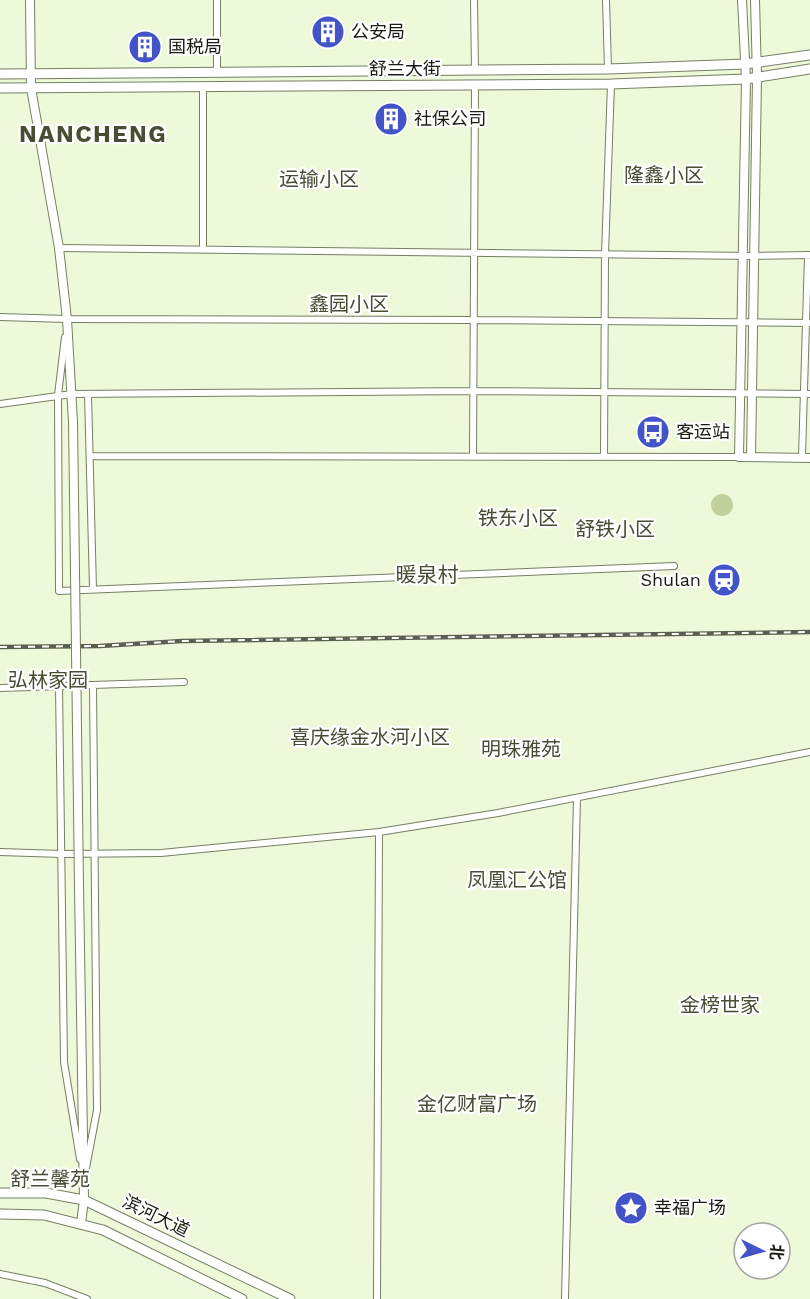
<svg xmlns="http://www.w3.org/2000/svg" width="810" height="1299" font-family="'Work Sans','Noto Sans SC',sans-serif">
  <rect width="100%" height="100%" fill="#eef9d9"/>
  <!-- green -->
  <path fill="#c1d19b" d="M711 505a11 11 0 1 1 22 0a11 11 0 1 1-22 0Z"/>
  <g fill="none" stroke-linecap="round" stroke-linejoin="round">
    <defs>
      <path id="minor" d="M 217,0 L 217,73
        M 474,0 L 475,71
        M 606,0 L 608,69
        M 203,87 L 203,249
        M 59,248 L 754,256 L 810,255
        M 0,317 L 67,319 L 474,320 L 810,323
        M 65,337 L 58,395 L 59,591 L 674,566
        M 88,394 L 93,589
        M 0,404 L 72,394 L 473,391 L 810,394
        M 91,456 L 739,457
        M 473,456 L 475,86
        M 604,457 L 605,254 L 611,84
        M 802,457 L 808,255
        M 59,686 L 64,1062 L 80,1159
        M 0,688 L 184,682
        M 0,852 L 62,854 L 161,853 L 379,832 L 498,813 L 810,752
        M 86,1168 L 97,1110 L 93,685
        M 0,1274 L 45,1283 L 87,1299
        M 377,1299 L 379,832
        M 565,1299 L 577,798"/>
      <path id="tertiary" d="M 742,0 L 746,79 L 739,457 L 810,458
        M 751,457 L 757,77 L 755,0"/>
      <path id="secondary" d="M 30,0 L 31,88 L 59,248 L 67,319 L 73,422 L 74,494
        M 79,886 L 84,1200 L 81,1223"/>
      <path id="primary" d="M 0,74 L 608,69 L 745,64 L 810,55
        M 0,88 L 611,84 L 746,79 L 810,69
        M 0,1193 L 46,1193 L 84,1200 L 290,1299
        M 0,1214 L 44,1215 L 103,1230 L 242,1299"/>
    </defs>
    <!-- minor casing -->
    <use href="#minor" stroke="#767f63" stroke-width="8"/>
    <!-- tertiary casing -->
    <use href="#tertiary" stroke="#767f63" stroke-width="10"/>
    <!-- secondary casing -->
    <use href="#secondary" stroke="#767f63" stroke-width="10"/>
    <!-- primary casing -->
    <use href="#primary" stroke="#767f63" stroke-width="11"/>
    <!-- minor -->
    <use href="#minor" stroke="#fff" stroke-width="6"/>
    <!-- tertiary -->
    <use href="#tertiary" stroke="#fff" stroke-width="8"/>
    <!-- secondary -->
    <use href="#secondary" stroke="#fff" stroke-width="8"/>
    <!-- primary -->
    <use href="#primary" stroke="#fff" stroke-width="9"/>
    <defs>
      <path id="rail" d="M 0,647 L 100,646 L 182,641 L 810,632"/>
    </defs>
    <!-- rail casing -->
    <use href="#rail" stroke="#5a604e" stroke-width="4.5"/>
    <!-- rail -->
    <use href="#rail" stroke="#fff" stroke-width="2" stroke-dasharray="7" stroke-linecap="butt"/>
    <defs>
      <path id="secondary-bridge" d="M 74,494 L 79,886"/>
    </defs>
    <!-- secondary-bridge casing -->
    <use href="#secondary-bridge" stroke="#767f63" stroke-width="10" stroke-linecap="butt"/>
    <!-- secondary-bridge -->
    <use href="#secondary-bridge" stroke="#fff" stroke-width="8"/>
  </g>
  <!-- icons -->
  <defs>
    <symbol id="building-disc" viewBox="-11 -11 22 22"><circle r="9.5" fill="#4354c8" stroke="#fff"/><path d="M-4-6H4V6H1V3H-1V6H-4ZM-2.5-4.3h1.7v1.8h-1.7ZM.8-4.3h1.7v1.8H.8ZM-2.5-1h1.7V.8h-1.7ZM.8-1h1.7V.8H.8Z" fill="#fff"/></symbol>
    <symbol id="bus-disc" viewBox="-11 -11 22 22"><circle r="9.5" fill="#4354c8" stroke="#fff"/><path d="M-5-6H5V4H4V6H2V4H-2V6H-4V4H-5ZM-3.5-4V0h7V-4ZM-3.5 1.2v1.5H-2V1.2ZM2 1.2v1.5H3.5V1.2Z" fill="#fff"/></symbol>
    <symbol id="station-disc" viewBox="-11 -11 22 22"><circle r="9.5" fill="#4354c8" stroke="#fff"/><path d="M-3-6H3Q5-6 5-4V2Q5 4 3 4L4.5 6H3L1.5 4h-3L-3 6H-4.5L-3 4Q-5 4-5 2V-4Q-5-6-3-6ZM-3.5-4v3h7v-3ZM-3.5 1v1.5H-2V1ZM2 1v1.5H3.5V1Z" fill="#fff"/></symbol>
    <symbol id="sight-disc" viewBox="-11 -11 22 22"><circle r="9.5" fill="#4354c8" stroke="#fff"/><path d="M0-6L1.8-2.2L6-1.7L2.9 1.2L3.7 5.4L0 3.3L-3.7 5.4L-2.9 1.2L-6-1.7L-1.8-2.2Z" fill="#fff"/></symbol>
  </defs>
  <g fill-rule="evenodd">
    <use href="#building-disc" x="309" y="13" width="38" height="38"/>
    <use href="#building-disc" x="126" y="28" width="38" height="38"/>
    <use href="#building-disc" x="372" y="100" width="38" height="38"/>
    <use href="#bus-disc" x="634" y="413" width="38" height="38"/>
    <use href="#station-disc" x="705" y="561" width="38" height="38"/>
    <use href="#sight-disc" x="612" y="1189" width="38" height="38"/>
  </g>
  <g text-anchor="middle" stroke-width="4.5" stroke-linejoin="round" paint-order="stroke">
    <!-- poi labels -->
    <g font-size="18" fill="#181c10" stroke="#fff" text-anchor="start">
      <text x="351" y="38">公安局</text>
      <text x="168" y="53">国税局</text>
      <text x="414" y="125">社保公司</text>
      <text x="676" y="438">客运站</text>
      <text x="701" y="586" text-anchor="end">Shulan</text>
      <text x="654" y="1214">幸福广场</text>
    </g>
    <!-- street labels -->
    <g font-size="18" fill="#181c10" stroke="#fff">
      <text x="405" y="75">舒兰大街</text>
      <text transform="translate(156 1216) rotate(26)" y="6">滨河大道</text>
    </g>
    <!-- neighbourhood labels -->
    <g font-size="20" fill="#464e33" stroke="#fff">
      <text x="664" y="182">隆鑫小区</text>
      <text x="319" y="186">运输小区</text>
      <text x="349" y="311">鑫园小区</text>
      <text x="518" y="525">铁东小区</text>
      <text x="615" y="536">舒铁小区</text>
      <text x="48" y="687">弘林家园</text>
      <text x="370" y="744">喜庆缘金水河小区</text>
      <text x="521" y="756">明珠雅苑</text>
      <text x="517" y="887">凤凰汇公馆</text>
      <text x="720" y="1012">金榜世家</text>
      <text x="477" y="1111">金亿财富广场</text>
      <text x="50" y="1186">舒兰馨苑</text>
    </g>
    <!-- quarter labels -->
    <g font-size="21" fill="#464e33" stroke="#fff">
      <text x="427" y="582">暖泉村</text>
    </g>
    <!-- district labels -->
    <g font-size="24" font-weight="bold" letter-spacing="1.5" fill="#464e33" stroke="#fff">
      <text x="93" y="142">NANCHENG</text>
    </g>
  </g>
  <!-- north arrow -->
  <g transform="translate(762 1251) rotate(95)"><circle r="28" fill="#ffffff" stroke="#a3a49f" stroke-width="1.5"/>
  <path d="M0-4.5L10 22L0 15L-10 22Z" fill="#4354c8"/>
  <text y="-9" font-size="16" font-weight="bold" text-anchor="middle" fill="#181c10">北</text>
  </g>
</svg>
